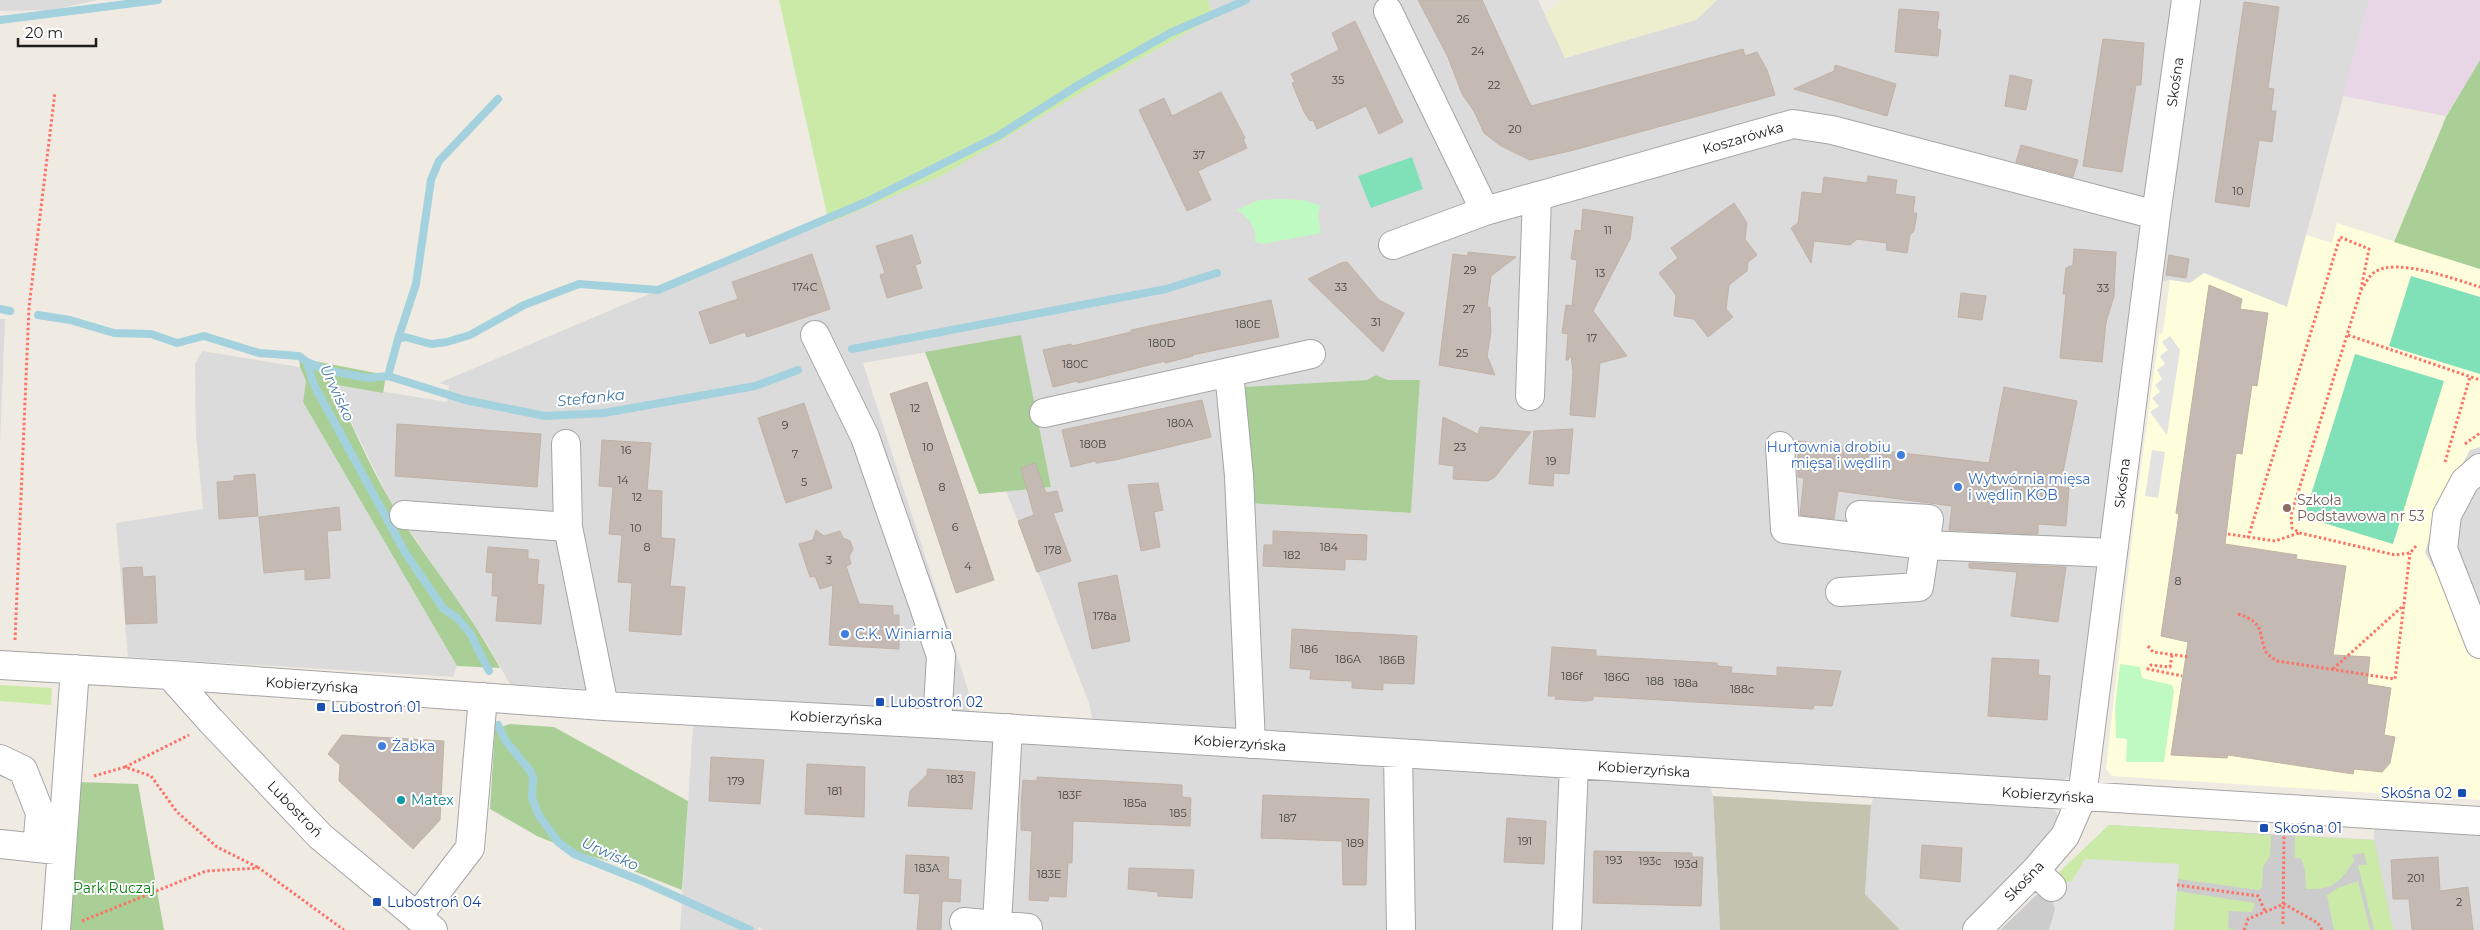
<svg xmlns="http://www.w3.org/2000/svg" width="2480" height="930" font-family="Montserrat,sans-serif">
  <rect width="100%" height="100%" fill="#efebe3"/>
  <!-- residential -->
  <path fill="#dcdbdb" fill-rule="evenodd" d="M 0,0 L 98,0 L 52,10 L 0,11 Z
    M 1208,0 L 1538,0 L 1565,58 L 1696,20 L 1717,0 L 2369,0 L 2287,307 L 2204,273 L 2190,283 L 2170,280 L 2136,285 L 2073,774 L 2061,781 L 1093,722 L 1089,703 L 1006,491 L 1051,487 L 1021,336 L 863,363 L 973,705 L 967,714 L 510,684 L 486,642 L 451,593 L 388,497 L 332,383 L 447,402 L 449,386 L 439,383 L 795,232 L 829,223 L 1106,78 L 1214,17 ZM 1376,375 L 1386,380 L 1420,380 L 1411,513 L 1249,503 L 1244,388 L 1367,380 Z
    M 0,319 L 5,319 L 0,444 Z
    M 202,351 L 300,367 L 306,381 L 303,402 L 457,666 L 453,677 L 128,657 L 116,523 L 203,509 L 196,435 L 195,364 Z
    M 2480,447 L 2480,657 L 2466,623 L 2439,571 L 2432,566 L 2425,552 L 2436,512 L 2470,450 Z
    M 693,725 L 1018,743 L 1710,786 L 1713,796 L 1720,930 L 764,930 L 759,927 L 758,930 L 680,930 Z
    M 1874,797 L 2044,807 L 2056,811 L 2061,824 L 2042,850 L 1961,930 L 1900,930 L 1865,894 L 1871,805 Z
    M 2374,828 L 2480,834 L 2480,930 L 2393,930 L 2374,840 Z"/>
  <!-- industrial -->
  <path fill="#e8d5e5" d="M 2369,0 L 2480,0 L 2480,60 L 2446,116 L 2343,96 Z"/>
  <!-- education -->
  <path fill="#fffedc" d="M 2337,223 L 2480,269 L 2480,447 L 2470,450 L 2436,512 L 2425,552 L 2432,566 L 2439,571 L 2466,623 L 2480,657 L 2480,800 L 2112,776 L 2106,769 L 2136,504 L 2159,335 L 2163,332 L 2170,280 L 2190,283 L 2204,273 L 2287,307 L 2306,235 L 2332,243 Z"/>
  <!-- religious -->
  <path fill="#ccc" d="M 2109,825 L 2374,840 L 2393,930 L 2000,930 Z"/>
  <!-- construction -->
  <path fill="#c4c3af" d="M 1713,796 L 1871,805 L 1865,894 L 1900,930 L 1720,930 Z"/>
  <!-- farmland -->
  <path fill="#edeece" d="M 1561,0 L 1717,0 L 1696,20 L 1565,58 L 1545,15 Z"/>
  <!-- grass -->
  <path fill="#cbeaa8" d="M 779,0 L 1208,0 L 1214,17 L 1106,78 L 943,175 L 829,223 Z
    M 0,685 L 52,688 L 51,705 L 0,701 Z
    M 2109,825 L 2271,835 L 2270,856 L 2263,867 L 2262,887 L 2259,890 L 2178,879 L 2178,864 L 2067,883 L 2054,877 Z
    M 2295,836 L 2374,840 L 2393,930 L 2374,930 L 2358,865 L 2367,865 L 2364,853 L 2351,855 L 2355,860 C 2338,883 2335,890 2306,889 L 2305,870 L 2301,858 L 2295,858 Z
    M 2358,881 L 2370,930 L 2334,930 L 2327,895 L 2338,888 Z
    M 2177,891 L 2255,903 L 2252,912 L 2229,911 L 2228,928 L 2236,930 L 2174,930 Z"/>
  <!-- forest -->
  <path fill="#a9cf97" d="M 2480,60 L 2480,269 L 2394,242 L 2446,117 Z
    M 1021,335 L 1051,487 L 979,494 L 925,352 Z
    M 299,358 L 386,375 L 383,393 L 332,384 C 351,421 367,461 388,497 C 422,556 468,608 500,668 L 457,666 L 303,402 L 306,381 L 300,367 Z
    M 1376,375 L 1387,380 L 1420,380 L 1411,513 L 1249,503 L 1244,387 L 1367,380 Z
    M 510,724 L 554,727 L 688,801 L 682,890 L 608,861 L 578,853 L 537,836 L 490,809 L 495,729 Z
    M 78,782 L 138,784 L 164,930 L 69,930 Z"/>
  <!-- park -->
  <path fill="#bffac2" d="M 1280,199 L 1302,200 L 1320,205 L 1318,216 L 1321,233 L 1263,244 L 1255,242 C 1257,227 1249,218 1237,210 L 1259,200 Z
    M 2120,664 L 2140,667 L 2142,678 L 2172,685 L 2174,691 L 2164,762 L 2126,762 L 2127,739 L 2116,738 L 2115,707 Z"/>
  <!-- pitch -->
  <path fill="#80e0b8" d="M 1412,157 L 1423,189 L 1371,208 L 1358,176 Z
    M 2411,276 L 2480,297 L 2480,374 L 2389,346 Z
    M 2355,354 L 2444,381 L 2393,544 L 2304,517 Z"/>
  <!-- parking -->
  <path fill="#e2e2e2" d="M 2170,336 L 2180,350 L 2167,435 L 2150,412 L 2159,406 L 2152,398 L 2160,392 L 2155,385 L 2162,379 L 2157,370 L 2165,364 L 2160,356 L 2168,350 L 2162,342 Z
    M 2152,450 L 2165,452 L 2158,498 L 2145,496 Z
    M 2085,859 L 2179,864 L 2174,930 L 2049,930 L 2055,909 L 2051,898 L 2062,883 L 2072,881 Z"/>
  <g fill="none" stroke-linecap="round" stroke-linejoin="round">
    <!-- stream -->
    <path stroke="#a3d2de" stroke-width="8" d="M 0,20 L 158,0
      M 0,309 L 10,311
      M 38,315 L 70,320 L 114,333 L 151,334 L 177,343 L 204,336 L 259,353 L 299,356 L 307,362 L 314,385 L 406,554 L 443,608 L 457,618 L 470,633 L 489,671
      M 398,339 L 416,284 L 431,180 L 439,161 L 498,99
      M 852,349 L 1166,289 L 1217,273
      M 307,362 L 326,370 L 368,378 L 388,376 L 465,400 L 545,416 L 604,413 L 755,386 L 798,370
      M 388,376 L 398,339 L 405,337 L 431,344 L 447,342 L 470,335 L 524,305 L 579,284 L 658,290 L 866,202 L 998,136 L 1080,84 L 1170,33 L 1246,0
      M 498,725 L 505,740 L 531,772 L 533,779 L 532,797 L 538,814 L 558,842 L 574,854 L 644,882 L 750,930"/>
  </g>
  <!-- building -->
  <path fill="#c4bab3" stroke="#c1b1a5" d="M 1418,0 L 1482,0 L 1531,106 L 1743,49 L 1745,56 L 1757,52 L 1767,70 L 1775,95 L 1570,151 L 1530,160 L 1501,146 L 1484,133 L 1474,111 L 1462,94 L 1448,57 Z
    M 2244,2 L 2279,7 L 2268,88 L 2274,89 L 2271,111 L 2276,111 L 2272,142 L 2259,140 L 2249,207 L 2215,202 Z
    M 1899,9 L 1939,12 L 1937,29 L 1941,30 L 1938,56 L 1895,52 Z
    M 1355,21 L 1403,122 L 1379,134 L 1366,106 L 1317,129 L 1313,120 L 1310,121 L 1304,112 L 1292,83 L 1295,82 L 1291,74 L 1339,50 L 1332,33 Z
    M 2103,39 L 2144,43 L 2141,85 L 2136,85 L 2122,172 L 2083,166 Z
    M 1835,65 L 1896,84 L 1887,116 L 1794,89 L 1834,71 Z
    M 2010,75 L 2032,80 L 2026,110 L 2005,106 Z
    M 1221,92 L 1245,138 L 1243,139 L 1247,148 L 1198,171 L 1211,200 L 1187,211 L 1139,110 L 1164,98 L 1172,116 Z
    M 2021,145 L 2078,160 L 2073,177 L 2016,162 Z
    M 1868,176 L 1897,180 L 1895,194 L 1915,197 L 1913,213 L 1917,213 L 1914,231 L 1910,235 L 1907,253 L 1886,250 L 1887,243 L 1857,239 L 1850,245 L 1814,241 L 1811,263 L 1791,228 L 1798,223 L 1802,192 L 1822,194 L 1824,177 L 1867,183 Z
    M 1734,203 L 1747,223 L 1745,239 L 1757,255 L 1748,262 L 1747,271 L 1729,285 L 1726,309 L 1733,317 L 1708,337 L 1694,319 L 1674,316 L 1676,295 L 1659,273 L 1678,258 L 1671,248 Z
    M 1583,209 L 1633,217 L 1630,239 L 1593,311 L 1627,356 L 1600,363 L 1595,417 L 1570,415 L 1573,372 L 1571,355 L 1568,360 L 1566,360 L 1568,334 L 1562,333 L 1566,305 L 1572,306 L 1577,260 L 1571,259 L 1575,230 L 1581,231 Z
    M 912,235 L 921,263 L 915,265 L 922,288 L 887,298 L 880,275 L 885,273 L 876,246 Z
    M 2074,249 L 2116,252 L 2114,296 L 2106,322 L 2102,362 L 2060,358 L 2066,294 L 2063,294 L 2066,268 L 2073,265 Z
    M 1468,252 L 1516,257 L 1491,276 L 1487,307 L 1490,307 L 1491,332 L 1487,356 L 1495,375 L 1439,365 L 1453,254 L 1468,256 Z
    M 812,254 L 830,309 L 747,337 L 745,332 L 710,344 L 699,312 L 738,299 L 732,282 Z
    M 2169,255 L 2189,259 L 2186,278 L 2166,275 Z
    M 1347,262 L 1379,300 L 1404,313 L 1383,352 L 1308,279 L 1341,263 Z
    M 2209,285 L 2242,299 L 2240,309 L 2268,313 L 2257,386 L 2252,385 L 2242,454 L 2236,453 L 2225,544 L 2297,555 L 2296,559 L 2346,566 L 2333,655 L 2370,657 L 2367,684 L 2391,688 L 2384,735 L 2395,737 L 2390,763 L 2382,772 L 2354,769 L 2353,774 L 2228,755 L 2227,758 L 2171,755 L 2188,642 L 2161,636 L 2179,514 L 2176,513 Z
    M 1961,293 L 1986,296 L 1982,320 L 1958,317 Z
    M 1271,300 L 1279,337 L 1192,355 L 1193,356 L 1165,363 L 1165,361 L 1078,383 L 1077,381 L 1053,387 L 1043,350 L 1071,344 L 1072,346 L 1131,332 L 1131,330 Z
    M 927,382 L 994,580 L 956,593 L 890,394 Z
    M 2004,387 L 2077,401 L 2060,487 L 2069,488 L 2066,526 L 2038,524 L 2038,534 L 1949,530 L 1952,506 L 1838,491 L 1834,519 L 1800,515 L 1804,478 L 1798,477 L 1798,441 L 1989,463 Z
    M 1202,400 L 1211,437 L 1115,460 L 1096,463 L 1095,461 L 1071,467 L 1062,430 Z
    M 804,403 L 832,488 L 786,503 L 758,418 Z
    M 1443,417 L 1478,434 L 1480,427 L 1531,432 L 1494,478 L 1487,481 L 1453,479 L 1454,466 L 1439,464 Z
    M 397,424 L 541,434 L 537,487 L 395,476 Z
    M 1573,429 L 1569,474 L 1554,473 L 1553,486 L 1529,484 L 1534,431 Z
    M 602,440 L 651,443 L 647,490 L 662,491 L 661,538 L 675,539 L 670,586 L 685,587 L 681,635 L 629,631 L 632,583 L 618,582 L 622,535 L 609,534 L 613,487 L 599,486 Z
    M 1035,463 L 1046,493 L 1057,491 L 1063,511 L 1053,513 L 1071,561 L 1037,572 L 1018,521 L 1034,515 L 1021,468 Z
    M 255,474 L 258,516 L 219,519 L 217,482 L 234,481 L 234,476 Z
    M 1158,483 L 1163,510 L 1154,512 L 1160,547 L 1141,551 L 1128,485 Z
    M 339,507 L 341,530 L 327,531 L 330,578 L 305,580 L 305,569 L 264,573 L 259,517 Z
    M 816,530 L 824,536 L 840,531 L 843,538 L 850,541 L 853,549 L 849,557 L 851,564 L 846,566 L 859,604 L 893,606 L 893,615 L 899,615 L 899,649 L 829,645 L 833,585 L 820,589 L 815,576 L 810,577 L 799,544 L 813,540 Z
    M 1273,531 L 1367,535 L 1366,560 L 1345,559 L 1345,570 L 1263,566 L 1264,545 L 1273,545 Z
    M 488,547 L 528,550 L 528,559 L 539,560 L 537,584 L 544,585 L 541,624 L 496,621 L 498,596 L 492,596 L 493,573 L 486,572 Z
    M 1969,563 L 2066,567 L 2058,622 L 2011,616 L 2017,572 L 1969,568 Z
    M 142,567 L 143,577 L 155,576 L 157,623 L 126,624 L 123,568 Z
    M 1117,575 L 1130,641 L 1092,649 L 1078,583 Z
    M 1292,629 L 1417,636 L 1414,684 L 1383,683 L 1383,690 L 1352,688 L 1352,681 L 1310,679 L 1311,670 L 1290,668 Z
    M 1552,647 L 1596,650 L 1596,656 L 1717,663 L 1717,666 L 1732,667 L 1731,673 L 1777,676 L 1777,667 L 1841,671 L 1832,706 L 1814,705 L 1813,709 L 1593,696 L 1593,700 L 1586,701 L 1555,699 L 1556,696 L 1548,696 Z
    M 1992,658 L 2039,660 L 2038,675 L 2050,676 L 2047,720 L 1988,716 Z
    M 342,735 L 444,741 L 440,820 L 413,849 L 339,781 L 340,765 L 328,754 Z
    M 711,757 L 764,760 L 760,804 L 709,801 Z
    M 807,764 L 865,767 L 864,817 L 805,814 Z
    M 927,769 L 975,772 L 972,809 L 908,806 L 910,791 L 927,775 Z
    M 1037,777 L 1182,785 L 1182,797 L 1191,798 L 1190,826 L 1073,821 L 1072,863 L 1068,863 L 1066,897 L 1049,896 L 1048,901 L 1029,900 L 1032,831 L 1021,830 L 1021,805 L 1023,780 L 1037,781 Z
    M 1263,795 L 1369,799 L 1366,885 L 1343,885 L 1342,841 L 1261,838 Z
    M 1507,818 L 1546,821 L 1544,864 L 1504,862 Z
    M 1922,845 L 1962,848 L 1960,882 L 1920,878 Z
    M 1594,851 L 1692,853 L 1692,857 L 1703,857 L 1701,906 L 1593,903 Z
    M 906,855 L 949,857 L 948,879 L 961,880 L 960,902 L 942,901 L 941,930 L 917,930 L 920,894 L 904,893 Z
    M 2438,857 L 2440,891 L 2468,887 L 2473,930 L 2412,930 L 2409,899 L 2393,899 L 2391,860 Z
    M 1129,868 L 1194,870 L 1192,898 L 1158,896 L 1158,892 L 1128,889 Z"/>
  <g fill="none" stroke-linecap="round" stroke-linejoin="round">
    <defs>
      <path id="minor" d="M 1388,11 L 1485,211
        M 1393,245 L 1485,211 L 1793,124 L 1832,130 L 2156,215
        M 815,335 L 865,437 L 941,656 L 937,724
        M 1229,372 L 1239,476 L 1251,744
        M 1530,396 L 1537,196
        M 1044,413 L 1311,354
        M 566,444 L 568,527 L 604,706
        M 1780,446 L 1785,529 L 1925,545 L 2113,553
        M 2480,468 L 2465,481 L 2447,515 L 2443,549 L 2480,644
        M 404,515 L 568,527
        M 1840,592 L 1919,587 L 1929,519 L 1860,515
        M 0,665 L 170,675 L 604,706 L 937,724 L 2480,821
        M 170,675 L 211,721 L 320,836 L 433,930
        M 1398,753 L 1401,930
        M 0,759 L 23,770 L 40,813 L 37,848
        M 0,844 L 56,850
        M 2035,871 L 2052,887
        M 417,917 L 470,848 L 483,697
        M 964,922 L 1028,928
        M 997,924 L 1008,728
        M 56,930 L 75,669
        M 1567,930 L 1574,765
        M 1977,930 L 2035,871 L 2065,836 L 2082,797 L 2156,215 L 2186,0"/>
    </defs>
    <!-- minor casing -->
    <use href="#minor" stroke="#a5a5a5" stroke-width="30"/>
    <!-- path -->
    <path stroke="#fc7267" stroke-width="3" stroke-dasharray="2.5 2.5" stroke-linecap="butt" d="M 2348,335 L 2480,380
      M 2465,444 L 2480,433
      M 2445,462 L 2470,377
      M 2228,534 L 2275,541 L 2299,533
      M 2248,538 L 2340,237 L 2369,249 L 2361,289
      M 2416,546 L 2410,553 L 2395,555 L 2300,533 L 2292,528 L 2291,515 L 2361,290 C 2365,285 2369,275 2375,272 C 2396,257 2457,280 2480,287
      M 2238,614 C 2267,623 2257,634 2267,654 L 2277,661 L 2395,679 L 2410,553
      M 15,640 L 29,307 L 55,92
      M 2148,646 L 2153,652 L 2190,657
      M 2172,655 L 2170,667 L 2151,665 L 2148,669 L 2182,676
      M 2333,669 L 2404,605
      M 125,767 L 189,735
      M 94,776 L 125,767 L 151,776 L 177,812 L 217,847 L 259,868
      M 2177,885 L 2258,896 L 2265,911
      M 82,921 L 206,871 L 259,868 L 344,930
      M 2283,924 L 2284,835
      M 2244,930 L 2248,919 L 2284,904 L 2318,923 L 2322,930"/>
    <!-- minor -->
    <use href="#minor" stroke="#fff" stroke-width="28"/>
  </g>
  <!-- markers -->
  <g fill="#3f7fe0" stroke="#fff" stroke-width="2">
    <circle cx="1901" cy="455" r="5"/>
    <circle cx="1958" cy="487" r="5"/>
    <circle cx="845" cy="634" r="5"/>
    <circle cx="382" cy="746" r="5"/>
  </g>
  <circle fill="#8d6e63" stroke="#fff" stroke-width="2" cx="2287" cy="508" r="5"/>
  <g fill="#1a4fb4" stroke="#fff" stroke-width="2">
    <rect x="875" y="697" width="10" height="10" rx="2.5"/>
    <rect x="316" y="702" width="10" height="10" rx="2.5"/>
    <rect x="2457" y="788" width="10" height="10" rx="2.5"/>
    <rect x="2259" y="823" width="10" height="10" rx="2.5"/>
    <rect x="372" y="897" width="10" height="10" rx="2.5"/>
  </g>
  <circle fill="#0f9aa8" stroke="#fff" stroke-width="2" cx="401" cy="800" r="5"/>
  <g text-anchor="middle" stroke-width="4" stroke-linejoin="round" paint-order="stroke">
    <!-- number labels -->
    <g font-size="11" fill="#484543">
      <text x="1463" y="23">26</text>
      <text x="1478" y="55">24</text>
      <text x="1338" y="84">35</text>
      <text x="1494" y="89">22</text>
      <text x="1515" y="133">20</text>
      <text x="1199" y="159">37</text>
      <text x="2238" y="195">10</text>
      <text x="1608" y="234">11</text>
      <text x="1470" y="274">29</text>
      <text x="1600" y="277">13</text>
      <text x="805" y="291">174C</text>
      <text x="1341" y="291">33</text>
      <text x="2103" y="292">33</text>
      <text x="1469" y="313">27</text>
      <text x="1376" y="326">31</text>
      <text x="1248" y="328">180E</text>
      <text x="1592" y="342">17</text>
      <text x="1162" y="347">180D</text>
      <text x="1462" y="357">25</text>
      <text x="1075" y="368">180C</text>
      <text x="915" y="412">12</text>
      <text x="1180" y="427">180A</text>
      <text x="785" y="429">9</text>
      <text x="1093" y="448">180B</text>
      <text x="928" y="451">10</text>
      <text x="1460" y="451">23</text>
      <text x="626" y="454">16</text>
      <text x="795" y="458">7</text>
      <text x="1551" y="465">19</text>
      <text x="623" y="484">14</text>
      <text x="804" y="486">5</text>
      <text x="942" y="491">8</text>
      <text x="637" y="501">12</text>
      <text x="955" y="531">6</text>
      <text x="636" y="532">10</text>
      <text x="647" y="551">8</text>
      <text x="1329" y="551">184</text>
      <text x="1053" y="554">178</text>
      <text x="1292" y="559">182</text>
      <text x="829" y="564">3</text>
      <text x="968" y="570">4</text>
      <text x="2178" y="585">8</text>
      <text x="1105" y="620">178a</text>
      <text x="1309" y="653">186</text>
      <text x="1348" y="663">186A</text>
      <text x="1392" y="664">186B</text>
      <text x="1572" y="680">186f</text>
      <text x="1617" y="681">186G</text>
      <text x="1655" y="685">188</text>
      <text x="1686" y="687">188a</text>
      <text x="1742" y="693">188c</text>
      <text x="955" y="783">183</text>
      <text x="736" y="785">179</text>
      <text x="835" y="795">181</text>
      <text x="1070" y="799">183F</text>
      <text x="1135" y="807">185a</text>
      <text x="1178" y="817">185</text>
      <text x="1288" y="822">187</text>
      <text x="1525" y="845">191</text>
      <text x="1355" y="847">189</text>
      <text x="1614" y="864">193</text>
      <text x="1650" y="865">193c</text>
      <text x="1686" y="868">193d</text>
      <text x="927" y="872">183A</text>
      <text x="1049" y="878">183E</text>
      <text x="2416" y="882">201</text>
      <text x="2459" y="906">2</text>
    </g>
    <!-- street labels -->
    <g font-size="14" fill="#1e1e1e" stroke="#fff">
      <text transform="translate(2175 82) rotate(-82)" y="5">Skośna</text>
      <text transform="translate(1743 138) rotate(-16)" y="5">Koszarówka</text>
      <text transform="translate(2122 483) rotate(-83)" y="5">Skośna</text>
      <text transform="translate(312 685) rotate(4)" y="5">Kobierzyńska</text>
      <text transform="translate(836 718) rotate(3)" y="5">Kobierzyńska</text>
      <text transform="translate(1240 743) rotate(4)" y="5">Kobierzyńska</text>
      <text transform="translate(1644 769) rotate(4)" y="5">Kobierzyńska</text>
      <text transform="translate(2048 795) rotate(4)" y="5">Kobierzyńska</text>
      <text transform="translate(295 809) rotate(46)" y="5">Lubostroń</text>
      <text transform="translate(2024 881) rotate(-46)" y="5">Skośna</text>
    </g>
    <!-- shop labels -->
    <g font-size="14" fill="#366cbe" stroke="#fff" text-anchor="start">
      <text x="1891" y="452" text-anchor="end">Hurtownia drobiu<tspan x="1891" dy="16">mięsa i wędlin</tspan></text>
      <text x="1968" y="484">Wytwórnia mięsa<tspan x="1968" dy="16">i wędlin KOB</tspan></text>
      <text x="855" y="639">C.K. Winiarnia</text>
      <text x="392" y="751">Żabka</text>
    </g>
    <!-- education labels -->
    <g font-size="14" fill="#785e54" stroke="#fff" text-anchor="start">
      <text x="2297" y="505">Szkoła<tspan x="2297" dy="16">Podstawowa nr 53</tspan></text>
    </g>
    <!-- transit labels -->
    <g font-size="14" fill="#164399" stroke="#fff" text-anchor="start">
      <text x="890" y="707">Lubostroń 02</text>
      <text x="331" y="712">Lubostroń 01</text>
      <text x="2452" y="798" text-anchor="end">Skośna 02</text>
      <text x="2274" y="833">Skośna 01</text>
      <text x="387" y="907">Lubostroń 04</text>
    </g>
    <!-- culture labels -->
    <g font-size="14" fill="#0d838f" stroke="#fff" text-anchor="start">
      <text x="411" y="805">Matex</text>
    </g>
    <!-- park labels -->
    <g font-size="14" fill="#097e10" stroke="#fff">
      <text x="114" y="893">Park Ruczaj</text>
    </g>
    <!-- water labels -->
    <g font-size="15" font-style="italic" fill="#457aa7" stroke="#fff">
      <text transform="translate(337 393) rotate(65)" y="5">Urwisko</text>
      <text transform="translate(591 398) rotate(-6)" y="5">Stefanka</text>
      <text transform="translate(610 854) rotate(24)" y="5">Urwisko</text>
    </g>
  </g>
  <!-- scale -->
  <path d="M18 38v8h78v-8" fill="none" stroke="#1e1e1e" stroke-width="2.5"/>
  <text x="25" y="38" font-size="15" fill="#1e1e1e" stroke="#ffffff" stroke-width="4" paint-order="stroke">20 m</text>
</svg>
